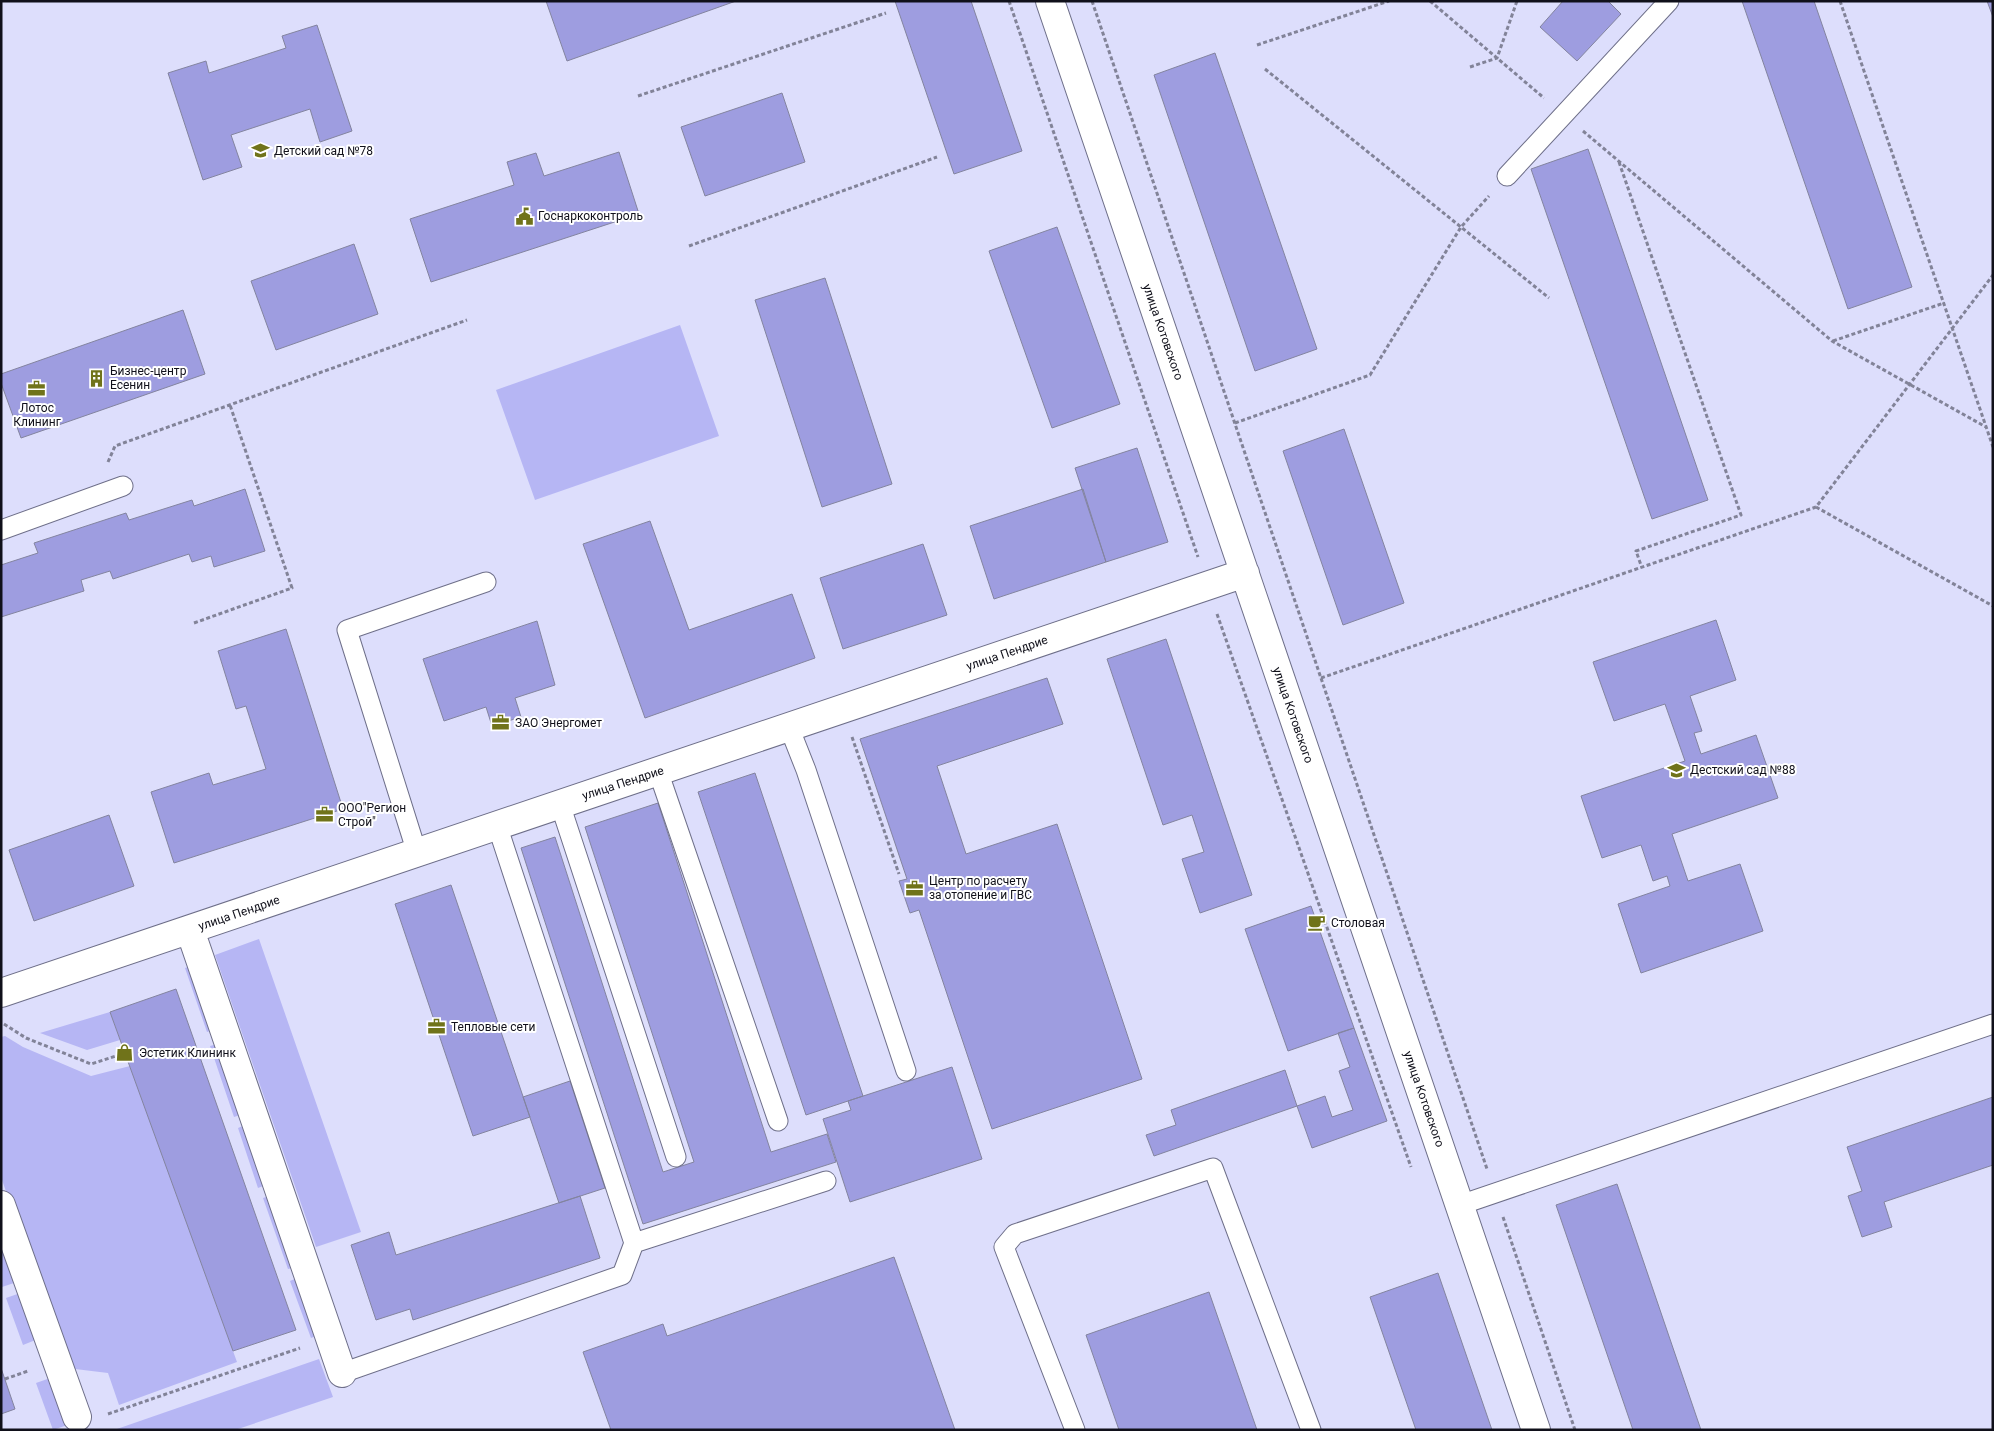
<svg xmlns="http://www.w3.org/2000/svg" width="1994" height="1431" font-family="Roboto,sans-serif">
  <rect width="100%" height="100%" fill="#dddefc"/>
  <!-- green -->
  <path fill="#b6b6f4" d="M 680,325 L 719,436 L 535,500 L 496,390 Z
    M 259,939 L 361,1232 L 316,1247 L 215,955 Z
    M 196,964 L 218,1028 L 207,1032 L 185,968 Z
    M 110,1012 L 120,1040 L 87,1050 L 40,1033 Z
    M 5,1036 L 23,1047 L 91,1076 L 130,1066 L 237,1362 L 119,1405 L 108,1373 L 67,1368 L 1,1177 L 1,1037 Z
    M 225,1042 L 249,1112 L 234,1117 L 210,1046 Z
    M 250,1123 L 271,1183 L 258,1188 L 238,1128 Z
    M 275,1194 L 300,1266 L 288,1269 L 263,1198 Z
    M 1,1218 L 23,1280 L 2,1287 L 1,1285 Z
    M 304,1275 L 324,1333 L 311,1338 L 290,1281 Z
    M 26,1291 L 43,1337 L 23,1345 L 6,1298 Z
    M 319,1359 L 333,1397 L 235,1430 L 114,1430 Z
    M 56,1376 L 73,1423 L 53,1430 L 36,1383 Z"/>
  <!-- building -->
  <path fill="#9e9de0" stroke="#83849f" d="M 546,1 L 736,1 L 567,61 Z
    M 895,1 L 971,1 L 1022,151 L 954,174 Z
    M 1563,1 L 1608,1 L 1621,14 L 1577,61 L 1540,27 Z
    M 1742,1 L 1814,1 L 1912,287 L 1848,309 Z
    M 1987,1 L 1993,1 L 1993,17 Z
    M 317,25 L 352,131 L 320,142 L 310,109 L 231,135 L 242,167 L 203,180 L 168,73 L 206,61 L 209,73 L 286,48 L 282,36 Z
    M 1215,53 L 1317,349 L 1255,371 L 1154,75 Z
    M 782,93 L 805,162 L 705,196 L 681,127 Z
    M 1588,149 L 1708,500 L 1652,519 L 1531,169 Z
    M 619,152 L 639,214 L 431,282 L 410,219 L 514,185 L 507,162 L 536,153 L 544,176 Z
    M 1057,227 L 1120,404 L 1052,428 L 989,251 Z
    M 354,244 L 378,314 L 276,350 L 251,281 Z
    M 825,278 L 892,484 L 822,507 L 755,300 Z
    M 183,310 L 205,374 L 21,438 L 1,383 L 1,374 Z
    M 1344,429 L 1404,603 L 1343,625 L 1283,451 Z
    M 1137,448 L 1168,542 L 1106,562 L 1075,468 Z
    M 245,489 L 265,551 L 214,567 L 211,556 L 192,562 L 189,554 L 113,579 L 110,571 L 81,580 L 84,591 L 1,617 L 1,565 L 38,553 L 34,543 L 126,513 L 129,520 L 192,500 L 194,506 Z
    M 1083,489 L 1106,562 L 994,599 L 970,526 Z
    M 650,521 L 689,630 L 792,594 L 815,658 L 645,718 L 583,544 Z
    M 923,544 L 947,615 L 843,649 L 820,578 Z
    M 1716,620 L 1736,680 L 1690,696 L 1702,731 L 1694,733 L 1701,754 L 1756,735 L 1778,798 L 1672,834 L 1688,881 L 1740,864 L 1763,931 L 1641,973 L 1618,904 L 1670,886 L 1667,876 L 1653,881 L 1641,845 L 1602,858 L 1581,796 L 1685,761 L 1665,704 L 1614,721 L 1593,662 Z
    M 537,621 L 555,685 L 515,698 L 521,717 L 492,726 L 486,707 L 444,721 L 423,659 Z
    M 286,629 L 343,809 L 174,863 L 151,792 L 209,773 L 213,785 L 266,769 L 246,706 L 236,709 L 218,651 Z
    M 1166,639 L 1252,895 L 1200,913 L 1182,859 L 1204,852 L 1192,815 L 1163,825 L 1107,659 Z
    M 1047,678 L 1063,724 L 937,766 L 966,854 L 1057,824 L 1142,1079 L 992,1129 L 919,910 L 910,913 L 899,881 L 907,879 L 860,739 Z
    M 755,773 L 863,1096 L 806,1115 L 698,792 Z
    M 658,803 L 771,1152 L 827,1134 L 836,1162 L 643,1224 L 521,848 L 555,837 L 663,1172 L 694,1162 L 585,827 Z
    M 109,815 L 134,886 L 34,921 L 9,850 Z
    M 451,885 L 530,1117 L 473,1136 L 395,904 Z
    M 1311,906 L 1354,1028 L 1288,1051 L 1245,929 Z
    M 176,989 L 296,1330 L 233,1351 L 110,1012 Z
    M 1354,1028 L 1387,1121 L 1312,1148 L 1297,1106 L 1325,1096 L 1332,1117 L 1353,1110 L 1339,1071 L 1350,1067 L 1338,1033 Z
    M 952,1067 L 982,1159 L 850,1202 L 823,1119 L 851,1110 L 848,1101 Z
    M 1285,1070 L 1297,1106 L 1154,1156 L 1146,1135 L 1176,1125 L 1171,1110 Z
    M 570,1081 L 605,1188 L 559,1203 L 523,1097 Z
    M 1993,1097 L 1993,1165 L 1884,1202 L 1892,1227 L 1862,1237 L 1848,1196 L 1862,1191 L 1847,1147 Z
    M 1617,1184 L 1701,1430 L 1633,1430 L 1556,1205 Z
    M 580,1196 L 600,1258 L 413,1320 L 410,1309 L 376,1320 L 351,1245 L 389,1232 L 396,1255 Z
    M 894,1257 L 955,1430 L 611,1430 L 583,1352 L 663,1324 L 667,1336 Z
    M 1438,1273 L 1492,1430 L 1416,1430 L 1370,1297 Z
    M 1209,1292 L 1257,1430 L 1119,1430 L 1086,1335 Z
    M 1,1368 L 15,1409 L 1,1414 Z"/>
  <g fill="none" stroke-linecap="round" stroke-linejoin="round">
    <defs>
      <path id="service" d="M 1507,176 L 1669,1
        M 1,530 L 123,486
        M 789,727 L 806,770 L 906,1071
        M 658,771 L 778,1121
        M 560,804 L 676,1157
        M 497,825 L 634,1243
        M 417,853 L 347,630 L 486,582
        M 1460,1205 L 1993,1024
        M 342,1373 L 622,1275 L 634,1243 L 826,1181
        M 1075,1430 L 1004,1247 L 1015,1234 L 1213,1168 L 1311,1430"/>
      <path id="minor" d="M 1050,1 L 1536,1430
        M 190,930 L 342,1373
        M 1,993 L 1245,573
        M 1,1205 L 77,1417"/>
    </defs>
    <!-- service casing -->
    <use href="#service" stroke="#6e6f89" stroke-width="21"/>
    <!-- minor casing -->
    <use href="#minor" stroke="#6e6f89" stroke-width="30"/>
    <!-- path -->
    <path stroke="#828398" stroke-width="3" stroke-dasharray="4 2.5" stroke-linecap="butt" d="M 1009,1 L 1198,557
      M 1092,1 L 1487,1169
      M 1430,1 L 1544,98
      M 1840,1 L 1993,447
      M 1257,45 L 1389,1
      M 1470,67 L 1497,58 L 1517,1
      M 1265,69 L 1549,298
      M 638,96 L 886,13
      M 1583,131 L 1832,341 L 1986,427
      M 1619,162 L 1741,515 L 1636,551 L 1642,568
      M 689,246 L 937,157
      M 1833,341 L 1944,303
      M 1235,423 L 1370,375 L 1461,227 L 1489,196
      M 108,462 L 115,446 L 467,320
      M 1816,507 L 1993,606
      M 1217,614 L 1411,1167
      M 194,623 L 292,588 L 230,405
      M 1321,678 L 1816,507 L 1993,275
      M 852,737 L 899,874
      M 4,1024 L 26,1038 L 91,1064 L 125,1053
      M 1503,1217 L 1575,1430
      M 5,1379 L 28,1371
      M 108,1414 L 300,1348"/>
    <!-- service -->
    <use href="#service" stroke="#fff" stroke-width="19"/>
    <!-- minor -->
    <use href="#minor" stroke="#fff" stroke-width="28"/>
  </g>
  <!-- icons -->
  <defs>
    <symbol id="school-bare" viewBox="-9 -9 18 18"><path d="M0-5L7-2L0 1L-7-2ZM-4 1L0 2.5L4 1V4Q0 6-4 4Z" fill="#70731a" stroke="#fff" stroke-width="2.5" paint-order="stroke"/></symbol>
    <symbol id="civic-bare" viewBox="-9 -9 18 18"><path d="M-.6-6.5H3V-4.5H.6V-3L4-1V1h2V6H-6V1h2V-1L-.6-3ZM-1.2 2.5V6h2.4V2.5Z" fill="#70731a" stroke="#fff" stroke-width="2.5" paint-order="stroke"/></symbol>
    <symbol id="building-bare" viewBox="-9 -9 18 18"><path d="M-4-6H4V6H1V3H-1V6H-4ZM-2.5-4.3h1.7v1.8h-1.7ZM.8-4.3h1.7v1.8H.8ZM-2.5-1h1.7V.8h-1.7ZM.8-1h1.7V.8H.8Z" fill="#70731a" stroke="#fff" stroke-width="2.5" paint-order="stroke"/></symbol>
    <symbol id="office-bare" viewBox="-9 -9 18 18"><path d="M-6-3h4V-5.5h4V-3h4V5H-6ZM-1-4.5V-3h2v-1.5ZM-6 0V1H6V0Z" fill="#70731a" stroke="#fff" stroke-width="2.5" paint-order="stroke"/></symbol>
    <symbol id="cafe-bare" viewBox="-9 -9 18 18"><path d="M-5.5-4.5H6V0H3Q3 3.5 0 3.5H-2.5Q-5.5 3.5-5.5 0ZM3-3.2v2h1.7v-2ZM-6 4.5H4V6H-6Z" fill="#70731a" stroke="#fff" stroke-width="2.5" paint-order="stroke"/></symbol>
    <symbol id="shop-bare" viewBox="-9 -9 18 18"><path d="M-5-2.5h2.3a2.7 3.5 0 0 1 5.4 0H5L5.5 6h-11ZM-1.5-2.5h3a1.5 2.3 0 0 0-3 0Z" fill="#70731a" stroke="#fff" stroke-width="2.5" paint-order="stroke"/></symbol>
  </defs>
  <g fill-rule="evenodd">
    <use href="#school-bare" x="248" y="138" width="25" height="25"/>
    <use href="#civic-bare" x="512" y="204" width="25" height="25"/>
    <use href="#building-bare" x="84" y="366" width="25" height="25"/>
    <use href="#office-bare" x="24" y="376" width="25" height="25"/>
    <use href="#office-bare" x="488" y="710" width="25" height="25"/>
    <use href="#school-bare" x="1664" y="758" width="25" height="25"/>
    <use href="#office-bare" x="312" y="802" width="25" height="25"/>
    <use href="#office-bare" x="902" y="876" width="25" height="25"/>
    <use href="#cafe-bare" x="1304" y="910" width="25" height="25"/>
    <use href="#office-bare" x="424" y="1014" width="25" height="25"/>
    <use href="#shop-bare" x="112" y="1040" width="25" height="25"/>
  </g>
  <g text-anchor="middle" stroke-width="4" stroke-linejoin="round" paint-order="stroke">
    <!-- poi labels -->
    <g font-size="12" fill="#10101a" stroke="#fff" text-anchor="start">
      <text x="274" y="155">Детский сад №78</text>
      <text x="538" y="220">Госнаркоконтроль</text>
      <text x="110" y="375">Бизнес-центр<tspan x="110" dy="14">Есенин</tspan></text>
      <text x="37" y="412" text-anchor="middle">Лотос<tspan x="37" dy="14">Клининг</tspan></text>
      <text x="515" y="727">ЗАО Энергомет</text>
      <text x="1690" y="774">Дестский сад №88</text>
      <text x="338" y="812">ООО"Регион<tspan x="338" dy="14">Строй"</tspan></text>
      <text x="929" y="885">Центр по расчету<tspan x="929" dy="14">за отопение и ГВС</tspan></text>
      <text x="1331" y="927">Столовая</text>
      <text x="451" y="1031">Тепловые сети</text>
      <text x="139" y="1057">Эстетик Клининк</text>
    </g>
    <!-- street labels -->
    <g font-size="12" fill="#10101a" stroke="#fff">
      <text transform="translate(1163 332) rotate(71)" y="4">улица Котовского</text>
      <text transform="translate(1007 653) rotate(-19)" y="4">улица Пендрие</text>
      <text transform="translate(1293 715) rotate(71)" y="4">улица Котовского</text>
      <text transform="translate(623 783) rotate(-18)" y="4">улица Пендрие</text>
      <text transform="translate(239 913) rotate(-19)" y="4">улица Пендрие</text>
      <text transform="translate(1424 1099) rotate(71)" y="4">улица Котовского</text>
    </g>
  </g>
  <!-- border -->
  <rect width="1994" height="1431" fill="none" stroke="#10101a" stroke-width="5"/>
</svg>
